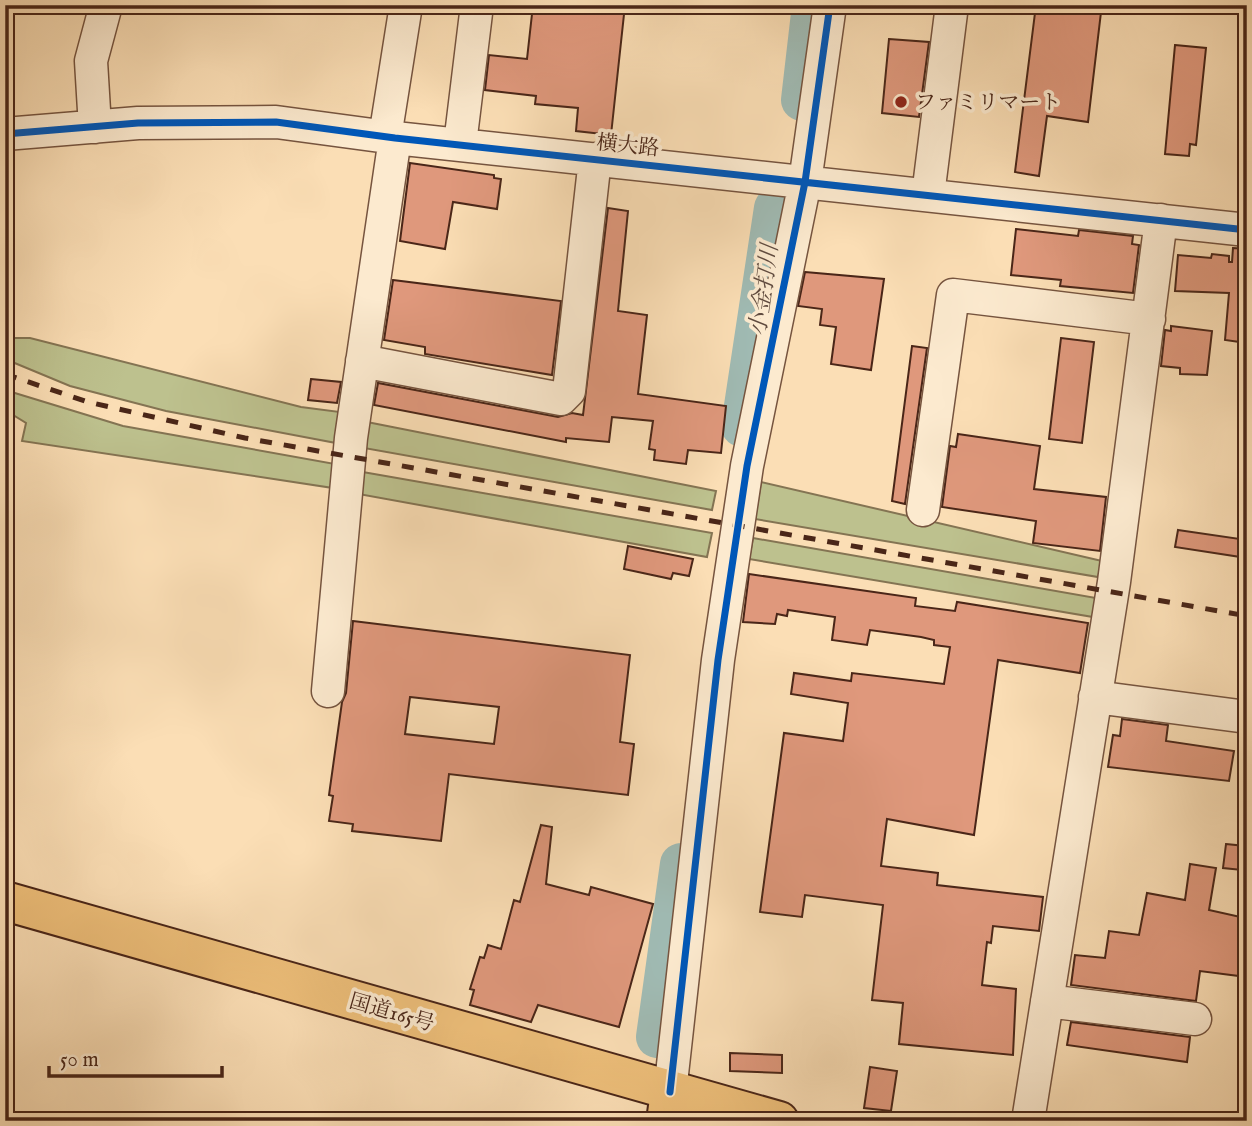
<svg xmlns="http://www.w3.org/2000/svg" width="1252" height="1126" font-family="'IM FELL English','Noto Serif JP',serif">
  <rect width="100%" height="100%" fill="#fbdeb5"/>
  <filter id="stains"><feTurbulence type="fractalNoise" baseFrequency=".00286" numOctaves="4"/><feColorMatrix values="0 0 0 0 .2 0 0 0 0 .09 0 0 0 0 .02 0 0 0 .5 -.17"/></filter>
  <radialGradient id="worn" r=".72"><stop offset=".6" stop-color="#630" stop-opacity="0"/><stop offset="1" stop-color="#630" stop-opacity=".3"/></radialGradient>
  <!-- green -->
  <path fill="#bdc18e" stroke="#847453" stroke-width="2" d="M 5,338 L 30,338 L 301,407 L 340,412 L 336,443 L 166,411 L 70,386 L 5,359 Z
    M 5,390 L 123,426 L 335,464 L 333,488 L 22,441 L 26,423 L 5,410 Z
    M 367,422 L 716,491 L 712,510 L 364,448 Z
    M 357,471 L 712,533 L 707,557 L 353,493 Z
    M 761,482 L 1102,561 L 1098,577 L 755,519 Z
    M 753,538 L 1096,598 L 1093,617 L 749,559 Z"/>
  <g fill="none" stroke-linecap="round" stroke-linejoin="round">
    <!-- river -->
    <path stroke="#a0bbb4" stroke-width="42" d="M 802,100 L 813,5
      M 742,426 L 775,208
      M 657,1037 L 681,864"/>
  </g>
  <!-- building -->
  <path fill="#df987c" stroke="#4a2618" stroke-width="2" fill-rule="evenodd" d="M 533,5 L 625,5 L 611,135 L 576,131 L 578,108 L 535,104 L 536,96 L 485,90 L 489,55 L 527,59 Z
    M 1036,5 L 1077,5 L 1076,9 L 1101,12 L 1088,122 L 1047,116 L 1039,176 L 1015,172 Z
    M 889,39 L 929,42 L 919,117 L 882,113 Z
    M 1175,45 L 1206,48 L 1196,145 L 1190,144 L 1189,156 L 1165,154 Z
    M 410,163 L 494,175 L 494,178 L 501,179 L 497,209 L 453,202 L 445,249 L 400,241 Z
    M 608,208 L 628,211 L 618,311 L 647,315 L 638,394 L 726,406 L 721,453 L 688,450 L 686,464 L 654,460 L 655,450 L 649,449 L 653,421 L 612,417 L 609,442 L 566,438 L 566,442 L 374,405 L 378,383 L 558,417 L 572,413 L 583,415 Z
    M 1016,229 L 1078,236 L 1079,230 L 1133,236 L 1132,244 L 1139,245 L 1133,293 L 1060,286 L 1061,280 L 1011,275 Z
    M 1233,248 L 1247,249 L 1247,343 L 1225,340 L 1229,293 L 1175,291 L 1178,255 L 1211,258 L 1212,254 L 1229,256 L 1229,262 L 1232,262 Z
    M 805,272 L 884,279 L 871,370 L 831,364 L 836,327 L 820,325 L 822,309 L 798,306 Z
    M 393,280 L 561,301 L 552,375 L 425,354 L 425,347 L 384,340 Z
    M 1171,326 L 1212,331 L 1207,375 L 1180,374 L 1180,368 L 1161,366 L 1165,330 L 1171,331 Z
    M 1061,338 L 1094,342 L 1082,443 L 1049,439 Z
    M 912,346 L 927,348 L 905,504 L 892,501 Z
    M 311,379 L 341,382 L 337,403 L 308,400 Z
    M 958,434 L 1040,446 L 1034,489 L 1106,497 L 1100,551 L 1033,543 L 1036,521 L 942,507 L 950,446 L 956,447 Z
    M 1178,530 L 1247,540 L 1247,558 L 1175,547 Z
    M 628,546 L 693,559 L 689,576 L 673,573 L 671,579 L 624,569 Z
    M 749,574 L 916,598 L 915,606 L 955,611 L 957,602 L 1088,623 L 1080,673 L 998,660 L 974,835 L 887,819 L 881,866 L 938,873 L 937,885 L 1043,897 L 1039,931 L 993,926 L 991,943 L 987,942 L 982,985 L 1016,989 L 1013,1055 L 899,1044 L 903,1003 L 872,1000 L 883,905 L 805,895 L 802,917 L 760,912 L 784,733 L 843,741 L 848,703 L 791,694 L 794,673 L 851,681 L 852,673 L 944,684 L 950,647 L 934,645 L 934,640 L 921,637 L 870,630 L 867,645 L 832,640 L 835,617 L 788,610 L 787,616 L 777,614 L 775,624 L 743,622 Z
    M 353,621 L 630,655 L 620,742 L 634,744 L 628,795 L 449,774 L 441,841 L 352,831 L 353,824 L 329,821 L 333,796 L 329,795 L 342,702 L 346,693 ZM 410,697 L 499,707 L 494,744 L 405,734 Z
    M 1122,719 L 1168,725 L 1166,741 L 1234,751 L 1229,781 L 1108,767 L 1113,735 L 1120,736 Z
    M 541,825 L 552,827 L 546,884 L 589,895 L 591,887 L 653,904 L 619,1027 L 538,1005 L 531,1022 L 470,1005 L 474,990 L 470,989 L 480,957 L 484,958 L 488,945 L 501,949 L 514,900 L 520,902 Z
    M 1226,844 L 1245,846 L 1242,870 L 1223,868 Z
    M 1190,864 L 1216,868 L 1209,910 L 1245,918 L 1239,957 L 1247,958 L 1247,977 L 1200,971 L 1196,1001 L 1071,985 L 1075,955 L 1105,958 L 1109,931 L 1139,935 L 1147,893 L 1185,900 Z
    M 1071,1022 L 1190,1037 L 1187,1062 L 1067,1045 Z
    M 730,1053 L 782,1055 L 782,1073 L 730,1071 Z
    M 870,1067 L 897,1071 L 891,1111 L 864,1108 Z"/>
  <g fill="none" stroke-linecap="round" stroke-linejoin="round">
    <defs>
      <path id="minor" d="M 95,127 L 91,61 L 106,5
        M 5,134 L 138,123 L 276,122 L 395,138 L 1247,230
        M 385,137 L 406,5
        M 460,144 L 477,5
        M 928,195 L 952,5
        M 362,361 L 561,399 L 569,391 L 595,159
        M 923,510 L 953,295 L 1149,319
        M 328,691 L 351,438 L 395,138
        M 1095,697 L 1247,717
        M 1047,1001 L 1195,1019
        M 670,1092 L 718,660 L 747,466 L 805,182 L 830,5
        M 1028,1121 L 1114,582 L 1161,220"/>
      <path id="major" d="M 666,1121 L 670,1092"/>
      <path id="highway" d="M 5,901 L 779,1121"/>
    </defs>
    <!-- minor casing -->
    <use href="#minor" stroke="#76543f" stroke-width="35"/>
    <!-- major casing -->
    <use href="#major" stroke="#4a2618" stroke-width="42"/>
    <!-- highway casing -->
    <use href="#highway" stroke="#4a2618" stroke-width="42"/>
    <!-- minor -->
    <use href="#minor" stroke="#fceacf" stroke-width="32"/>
    <!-- major -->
    <use href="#major" stroke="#eebf7a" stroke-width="38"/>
    <!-- highway -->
    <use href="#highway" stroke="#eebf7a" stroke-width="38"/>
    <!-- rail -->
    <path stroke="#4a2618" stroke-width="5" stroke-dasharray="12 12" stroke-linecap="butt" d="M 5,374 L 88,402 L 245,438 L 1247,616"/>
    <defs>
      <path id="cycleway" d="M 5,134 L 138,123 L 276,122 L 395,138 L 1247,230
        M 670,1092 L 718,660 L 747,466 L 805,182 L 830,5"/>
    </defs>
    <!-- cycleway casing -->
    <use href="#cycleway" stroke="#fceacf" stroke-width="11"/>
    <!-- cycleway -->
    <use href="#cycleway" stroke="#0057b8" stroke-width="7"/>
  </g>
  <!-- markers -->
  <circle fill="#8f2418" stroke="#fceacf" stroke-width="2.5" cx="901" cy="102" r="7"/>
  <g text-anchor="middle" stroke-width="7" stroke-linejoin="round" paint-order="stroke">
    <!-- poi labels -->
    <g font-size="21" fill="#4a2618" stroke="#fceacf" text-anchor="start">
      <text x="915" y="109">ファミリマート</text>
    </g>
    <!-- street labels -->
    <g font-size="21" fill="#4a2618" stroke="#fceacf">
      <text transform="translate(628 145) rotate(6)" y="7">横大路</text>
      <text transform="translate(392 1012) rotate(16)" y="7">国道165号</text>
    </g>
    <!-- water labels -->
    <g font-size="23" font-style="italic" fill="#604b3f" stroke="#fceacf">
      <text transform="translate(763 290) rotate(-82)" y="8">小金打川</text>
    </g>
  </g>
  <!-- margin -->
  <rect width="1252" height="1126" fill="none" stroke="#fbdeb5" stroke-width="28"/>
  <rect x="7" y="7" width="1238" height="1112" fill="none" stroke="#4a2618" stroke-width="3.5"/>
  <rect x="14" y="14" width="1224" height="1098" fill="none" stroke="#4a2618" stroke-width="2"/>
  <!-- scale -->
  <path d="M49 1066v10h173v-10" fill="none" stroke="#4a2618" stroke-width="3.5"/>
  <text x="60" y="1066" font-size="21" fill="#4a2618" stroke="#fceacf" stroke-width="5" paint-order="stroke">50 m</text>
  <rect width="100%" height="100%" filter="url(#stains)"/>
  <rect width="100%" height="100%" fill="url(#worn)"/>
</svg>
